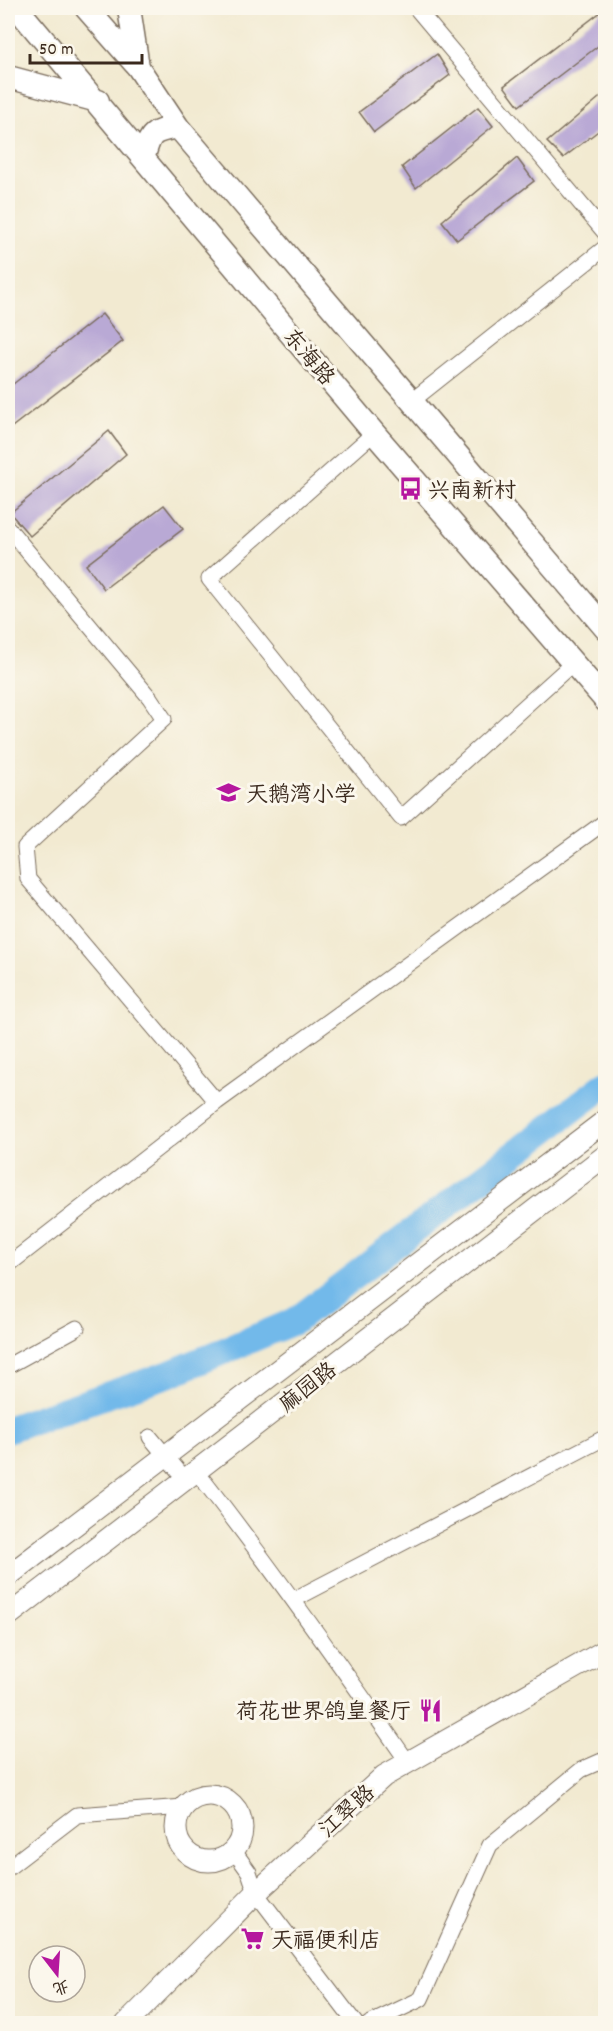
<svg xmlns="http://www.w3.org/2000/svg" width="613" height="2031" font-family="Dekko,'LXGW WenKai TC',sans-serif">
  <rect width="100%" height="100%" fill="#fbf7ec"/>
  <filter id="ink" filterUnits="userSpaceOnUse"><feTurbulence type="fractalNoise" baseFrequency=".0167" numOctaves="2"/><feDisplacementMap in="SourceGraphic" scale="12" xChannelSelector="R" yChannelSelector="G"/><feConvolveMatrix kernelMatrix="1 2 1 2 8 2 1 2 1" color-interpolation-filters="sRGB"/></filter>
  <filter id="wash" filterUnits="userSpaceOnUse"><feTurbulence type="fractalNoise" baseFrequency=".008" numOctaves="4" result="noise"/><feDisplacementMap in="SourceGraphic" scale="24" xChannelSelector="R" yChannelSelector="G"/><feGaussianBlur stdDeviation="1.35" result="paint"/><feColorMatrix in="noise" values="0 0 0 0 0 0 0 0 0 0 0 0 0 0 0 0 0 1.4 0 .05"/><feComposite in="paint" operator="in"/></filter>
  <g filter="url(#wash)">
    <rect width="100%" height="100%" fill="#f2ead1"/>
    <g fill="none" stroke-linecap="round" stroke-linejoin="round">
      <!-- river -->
      <path stroke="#72b9ea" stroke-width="27" d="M 8,1429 L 169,1374 L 295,1321 L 606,1084"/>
    </g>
    <g id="blocks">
      <!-- building -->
      <path fill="#b9a9d5" d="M 606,8 L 606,40 L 519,106 L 504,86 Z
        M 437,54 L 450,75 L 374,132 L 359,112 Z
        M 606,92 L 606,125 L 563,158 L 547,142 Z
        M 478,107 L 493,126 L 416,188 L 402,167 Z
        M 517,158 L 534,181 L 457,240 L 442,221 Z
        M 102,314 L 123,341 L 8,430 L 8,388 Z
        M 109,431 L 126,454 L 30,536 L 10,513 Z
        M 164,505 L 183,529 L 104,589 L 86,565 Z"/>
    </g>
  </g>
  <g filter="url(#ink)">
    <use href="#blocks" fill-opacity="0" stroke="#7b6d5d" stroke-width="1.5"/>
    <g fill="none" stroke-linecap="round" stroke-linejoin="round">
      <defs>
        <path id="street" d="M 416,8 L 606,234
          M 413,400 L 606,247
          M 374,433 L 209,579 L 401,818 L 573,663
          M 8,528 L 150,698 L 164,719 L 25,847 L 28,879 L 217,1102
          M 8,1265 L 217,1102 L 606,821
          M 8,1366 L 77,1328
          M 150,1437 L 185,1479
          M 196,1471 C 270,1565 339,1663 407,1761
          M 293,1600 L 606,1437
          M 234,1851 L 249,1872 L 256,1893 L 356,2024
          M 8,1868 L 77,1815 L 184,1807
          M 369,2024 L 421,1999 L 490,1845 L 581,1770 L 606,1759"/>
        <path id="secondary" d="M 8,1576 L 606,1120
          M 8,1616 L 606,1155
          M176 1828a33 33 0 1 1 66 0a33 33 0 1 1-66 0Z
          M 126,2024 L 256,1893 L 384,1776 L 606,1650"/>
        <path id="primary" d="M 17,8 L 374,433 L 606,701
          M 86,8 L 138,67 L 178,127 L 606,629
          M 129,8 L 138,67
          M 8,77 L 98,101
          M 144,156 C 151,131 153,132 178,127"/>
      </defs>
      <!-- street casing -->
      <use href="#street" stroke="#7b6d5d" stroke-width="17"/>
      <!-- secondary casing -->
      <use href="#secondary" stroke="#7b6d5d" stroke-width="23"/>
      <!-- primary casing -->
      <use href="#primary" stroke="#7b6d5d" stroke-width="25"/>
      <!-- street -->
      <use href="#street" stroke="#fff" stroke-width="15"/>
      <!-- secondary -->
      <use href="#secondary" stroke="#fff" stroke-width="21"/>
      <!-- primary -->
      <use href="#primary" stroke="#fff" stroke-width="22"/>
    </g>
  </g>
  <!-- icons -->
  <defs>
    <symbol id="bus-bare" viewBox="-9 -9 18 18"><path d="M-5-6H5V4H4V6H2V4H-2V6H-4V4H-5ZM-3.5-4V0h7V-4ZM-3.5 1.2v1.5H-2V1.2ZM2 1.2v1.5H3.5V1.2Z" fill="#b5179e" stroke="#fbf7ec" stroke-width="2.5" paint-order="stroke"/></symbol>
    <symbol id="school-bare" viewBox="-9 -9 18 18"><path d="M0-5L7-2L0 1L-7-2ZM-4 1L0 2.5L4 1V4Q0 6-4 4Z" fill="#b5179e" stroke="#fbf7ec" stroke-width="2.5" paint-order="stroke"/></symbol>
    <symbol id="restaurant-bare" viewBox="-9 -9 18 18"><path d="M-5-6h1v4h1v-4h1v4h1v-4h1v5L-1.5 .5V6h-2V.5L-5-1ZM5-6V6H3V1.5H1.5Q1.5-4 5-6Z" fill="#b5179e" stroke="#fbf7ec" stroke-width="2.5" paint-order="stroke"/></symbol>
    <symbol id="supermarket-bare" viewBox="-9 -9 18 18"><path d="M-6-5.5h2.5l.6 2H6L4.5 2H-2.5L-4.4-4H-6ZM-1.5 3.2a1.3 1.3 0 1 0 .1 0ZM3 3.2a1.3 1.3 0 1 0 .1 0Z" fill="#b5179e" stroke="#fbf7ec" stroke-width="2.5" paint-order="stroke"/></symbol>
  </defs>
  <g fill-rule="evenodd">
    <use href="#bus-bare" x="394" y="472" width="33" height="33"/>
    <use href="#school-bare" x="212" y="776" width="33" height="33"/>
    <use href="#restaurant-bare" x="414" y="1694" width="33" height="33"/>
    <use href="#supermarket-bare" x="236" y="1922" width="33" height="33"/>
  </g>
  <g text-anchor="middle" stroke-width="6" stroke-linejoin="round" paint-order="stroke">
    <!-- street labels -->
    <g font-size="22" fill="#3b2a1e" stroke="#fbf7ec">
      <text transform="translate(310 356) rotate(50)" y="8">东海路</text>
      <text transform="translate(307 1386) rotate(-38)" y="8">麻园路</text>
      <text transform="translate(346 1810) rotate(-42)" y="8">江翠路</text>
    </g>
    <!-- poi labels -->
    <g font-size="22" fill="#3b2a1e" stroke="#fbf7ec" text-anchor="start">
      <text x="428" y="497">兴南新村</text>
      <text x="246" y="801">天鹅湾小学</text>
      <text x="412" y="1718" text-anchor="end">荷花世界鸽皇餐厅</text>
      <text x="271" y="1947">天福便利店</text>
    </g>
  </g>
  <!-- margin -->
  <rect width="613" height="2031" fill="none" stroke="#fbf7ec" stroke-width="30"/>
  <!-- north arrow -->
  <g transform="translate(57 1974) rotate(163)"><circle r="28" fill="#fbf7ec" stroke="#aea59a" stroke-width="1.5"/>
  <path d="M0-4.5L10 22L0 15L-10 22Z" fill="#b5179e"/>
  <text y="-9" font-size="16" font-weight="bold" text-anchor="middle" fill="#3b2a1e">北</text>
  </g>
  <!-- scale -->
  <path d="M30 54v9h112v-9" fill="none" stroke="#3b2a1e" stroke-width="3"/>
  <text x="39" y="54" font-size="18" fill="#3b2a1e" stroke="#fbf7ec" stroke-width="4.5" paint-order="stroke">50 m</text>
</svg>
